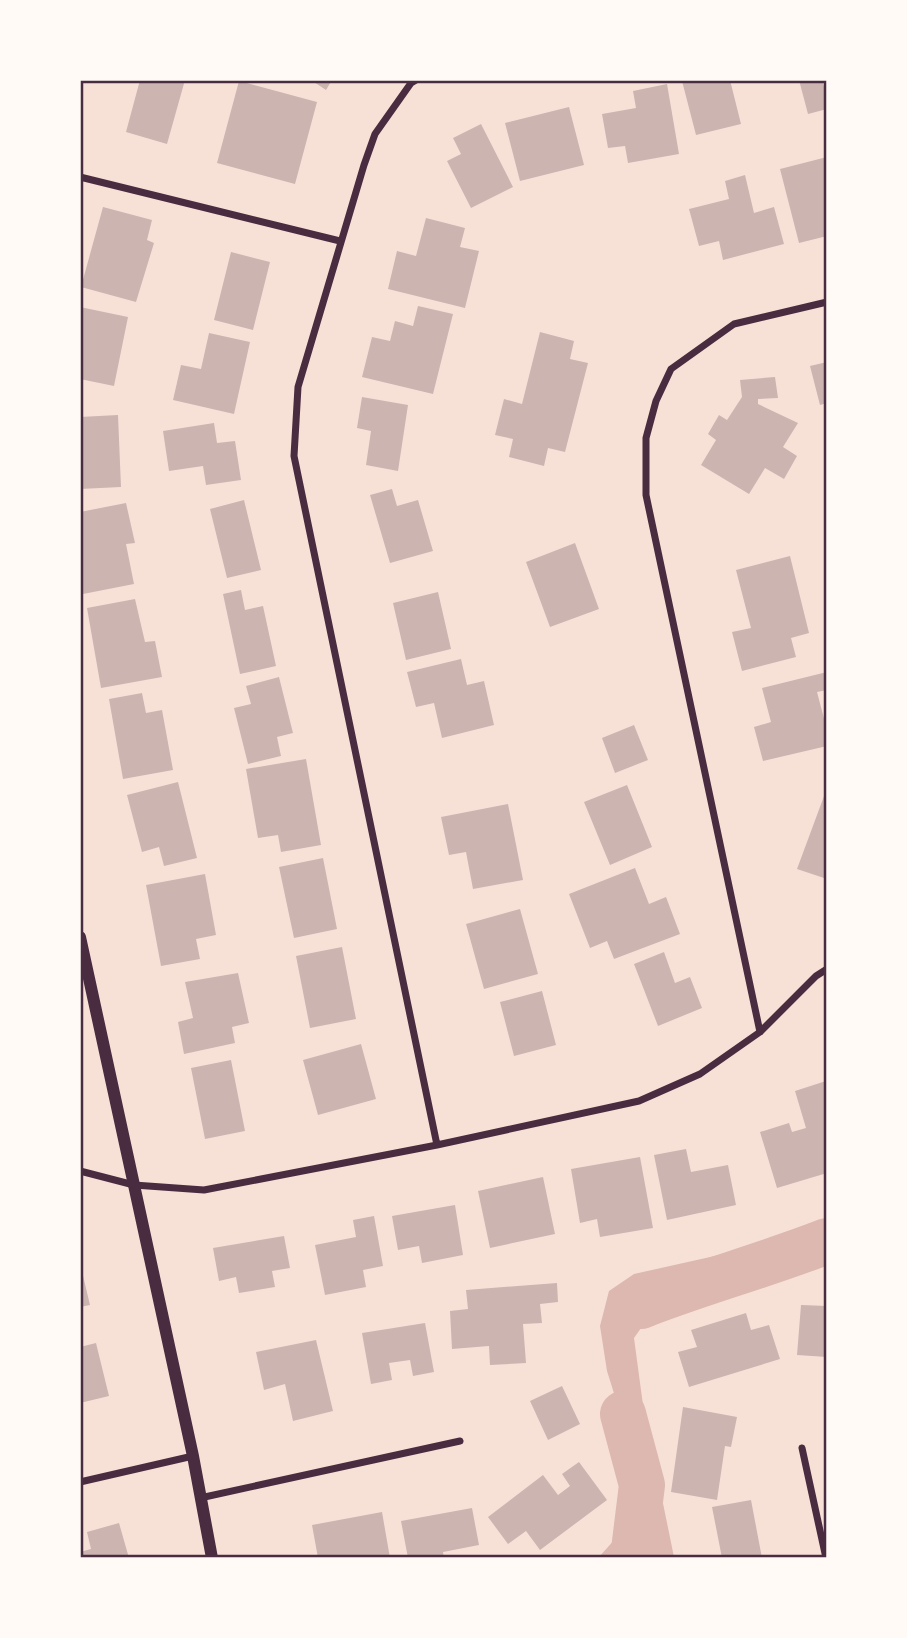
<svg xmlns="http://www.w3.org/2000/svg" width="907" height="1638" font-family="Ubuntu,sans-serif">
  <rect width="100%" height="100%" fill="#f7e1d7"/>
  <!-- water -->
  <path fill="#dcb8b0" d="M 826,1235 L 826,1250 L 737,1268 L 661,1300 L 634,1338 L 645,1420 L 656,1467 L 639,1473 L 607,1371 L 600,1326 L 609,1291 L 634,1274 L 786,1240 Z
    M 658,1479 L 674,1557 L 599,1557 L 616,1538 L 625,1492 Z"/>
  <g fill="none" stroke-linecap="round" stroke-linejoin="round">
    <!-- river -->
    <path stroke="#dcb8b0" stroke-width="46" d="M 641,1306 C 702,1282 766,1265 827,1241
      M 623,1414 L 642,1485 L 633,1558"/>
  </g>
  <!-- building -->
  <path fill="#ccb4b1" d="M 140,80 L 185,80 L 167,144 L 126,132 Z
    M 311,80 L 332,80 L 326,90 Z
    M 730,80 L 741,124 L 696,135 L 682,81 Z
    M 799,80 L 822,80 L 825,90 L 827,90 L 827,109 L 808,114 Z
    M 239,81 L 317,102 L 295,184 L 217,163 Z
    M 667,84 L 679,154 L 628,163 L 625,146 L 608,148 L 602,114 L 636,108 L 633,91 Z
    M 569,107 L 584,165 L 520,181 L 505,123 Z
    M 481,124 L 513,187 L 471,208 L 447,161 L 461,154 L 453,138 Z
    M 827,157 L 827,236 L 799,243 L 780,169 Z
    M 745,175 L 754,213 L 774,207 L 784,244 L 723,260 L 719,241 L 699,246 L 689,209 L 729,199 L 725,181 Z
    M 103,207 L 152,220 L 147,240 L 154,243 L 136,302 L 81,287 Z
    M 426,218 L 465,228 L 460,247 L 479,251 L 465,308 L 388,289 L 397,251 L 416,256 Z
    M 231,252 L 270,262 L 253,330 L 214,320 Z
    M 418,306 L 453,314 L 433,394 L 362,377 L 372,337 L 390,341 L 395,321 L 413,326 Z
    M 80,307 L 128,317 L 114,386 L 80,379 Z
    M 540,332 L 574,341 L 570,359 L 588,363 L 565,452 L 548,448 L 544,466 L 509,457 L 513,439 L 495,435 L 504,399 L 522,404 Z
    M 209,333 L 250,342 L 234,414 L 173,400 L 181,365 L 201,369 Z
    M 827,362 L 827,403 L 820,405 L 810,366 Z
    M 775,377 L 778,398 L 758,399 L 758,404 L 798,423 L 783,447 L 797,456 L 784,479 L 765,468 L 749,494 L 701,465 L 716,440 L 708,434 L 719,415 L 727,420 L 742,397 L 740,380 Z
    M 362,397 L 408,405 L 398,471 L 366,465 L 371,431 L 357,428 Z
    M 118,415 L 121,487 L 80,489 L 80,417 Z
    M 214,423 L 217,443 L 235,441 L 241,480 L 206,485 L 203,466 L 169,471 L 163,431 Z
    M 392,489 L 397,506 L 418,500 L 433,551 L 390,563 L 370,495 Z
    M 244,500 L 261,570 L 227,578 L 210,509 Z
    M 126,503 L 135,543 L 126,544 L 134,584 L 83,594 L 80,580 L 80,512 Z
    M 575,543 L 599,609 L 550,627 L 526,562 Z
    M 790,556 L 809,633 L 791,638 L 796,657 L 742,671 L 732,632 L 751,628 L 736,570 Z
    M 241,590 L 245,610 L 263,606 L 276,666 L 240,674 L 223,594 Z
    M 438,592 L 451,649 L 406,660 L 393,603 Z
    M 135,599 L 145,642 L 155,641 L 162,677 L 101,688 L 87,608 Z
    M 461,659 L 467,685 L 484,681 L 494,725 L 442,738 L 434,703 L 416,707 L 407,672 Z
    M 827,672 L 827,690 L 817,692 L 827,730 L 827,746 L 763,761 L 754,727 L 771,722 L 762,688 Z
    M 279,677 L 293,733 L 277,737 L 281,756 L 248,764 L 234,708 L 251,704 L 246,686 Z
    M 142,693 L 146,713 L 162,710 L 173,770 L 123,779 L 109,699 Z
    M 634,725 L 648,760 L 615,773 L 602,738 Z
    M 306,759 L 321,845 L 281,852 L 278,835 L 258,838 L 246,769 Z
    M 178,782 L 197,858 L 164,866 L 159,847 L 142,852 L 127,795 Z
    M 627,785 L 652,847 L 610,865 L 584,802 Z
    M 827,788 L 827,879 L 797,869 Z
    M 508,804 L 523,880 L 473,889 L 466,852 L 449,855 L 441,817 Z
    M 323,858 L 337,929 L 294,938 L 279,867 Z
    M 635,868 L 649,904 L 666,897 L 680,934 L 614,959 L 607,941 L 590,948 L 569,894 Z
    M 205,874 L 216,935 L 196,939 L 200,959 L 161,966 L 146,885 Z
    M 520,909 L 538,974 L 484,989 L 466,924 Z
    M 342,947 L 356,1019 L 310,1028 L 296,956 Z
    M 664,952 L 675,983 L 690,977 L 702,1008 L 658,1026 L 634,964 Z
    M 238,973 L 249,1023 L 232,1027 L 235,1043 L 184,1054 L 178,1022 L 193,1018 L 185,982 Z
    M 542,991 L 556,1045 L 514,1056 L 500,1002 Z
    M 361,1044 L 376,1099 L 318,1115 L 303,1060 Z
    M 231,1060 L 245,1131 L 205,1139 L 191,1068 Z
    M 826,1081 L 827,1173 L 777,1188 L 760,1132 L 789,1123 L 792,1132 L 806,1128 L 795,1091 Z
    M 686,1149 L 691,1172 L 728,1165 L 736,1205 L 667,1220 L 654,1155 Z
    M 640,1157 L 653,1228 L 600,1237 L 597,1219 L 580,1223 L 571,1169 Z
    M 543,1177 L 555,1234 L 490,1248 L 478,1191 Z
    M 455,1205 L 463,1255 L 422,1263 L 419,1246 L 398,1250 L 392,1216 Z
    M 374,1216 L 383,1266 L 363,1270 L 366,1287 L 325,1295 L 315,1245 L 356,1237 L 353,1220 Z
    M 284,1236 L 290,1268 L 272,1271 L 275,1287 L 239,1293 L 236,1277 L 219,1281 L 213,1248 Z
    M 80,1263 L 90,1305 L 80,1307 Z
    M 557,1283 L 558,1302 L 540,1304 L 542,1323 L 523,1324 L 526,1363 L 490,1365 L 489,1346 L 452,1349 L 450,1311 L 468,1309 L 466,1290 Z
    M 801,1305 L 827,1306 L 827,1357 L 797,1355 Z
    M 746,1313 L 751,1330 L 769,1325 L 780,1359 L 689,1387 L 678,1352 L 697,1347 L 691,1330 Z
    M 425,1323 L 434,1372 L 413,1376 L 410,1360 L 389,1363 L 392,1380 L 371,1384 L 362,1333 Z
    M 316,1340 L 333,1411 L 293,1421 L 285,1384 L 264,1390 L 256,1352 Z
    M 96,1343 L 109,1396 L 80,1403 L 80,1347 Z
    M 562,1386 L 580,1424 L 548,1440 L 530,1401 Z
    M 683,1407 L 737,1417 L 731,1447 L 725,1446 L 717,1500 L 671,1492 Z
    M 579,1462 L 607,1500 L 540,1550 L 526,1531 L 508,1544 L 488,1517 L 543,1475 L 558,1495 L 570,1486 L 562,1474 Z
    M 751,1500 L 762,1558 L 722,1558 L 712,1507 Z
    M 472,1508 L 479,1545 L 443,1552 L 444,1558 L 408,1558 L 401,1521 Z
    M 382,1512 L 390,1558 L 318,1558 L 312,1525 Z
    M 119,1523 L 129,1558 L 80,1558 L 80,1552 L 91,1549 L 87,1532 Z"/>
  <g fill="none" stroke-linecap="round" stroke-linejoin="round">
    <!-- minor -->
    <path stroke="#4a2c40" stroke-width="7" d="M 416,80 L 411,83 L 375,134 L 364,165 L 298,387 L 294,456 L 437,1145
      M 80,177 L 340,241
      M 760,1032 L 646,495 L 646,438 L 656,401 L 671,369 L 734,324 L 827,302
      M 80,1171 L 134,1185 L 204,1190 L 437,1145 L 639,1101 L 700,1074 L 760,1032 L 816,976 L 827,969
      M 802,1448 L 826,1558
      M 80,1482 L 193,1456
      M 200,1498 L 460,1441"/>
    <!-- tertiary -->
    <path stroke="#4a2c40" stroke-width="12" d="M 80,937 L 193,1456 L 212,1558"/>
  </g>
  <!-- border -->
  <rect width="907" height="1638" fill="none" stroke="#fffaf5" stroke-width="164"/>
  <rect x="82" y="82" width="743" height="1474" fill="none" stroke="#4a2c40" stroke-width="2.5"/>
</svg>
